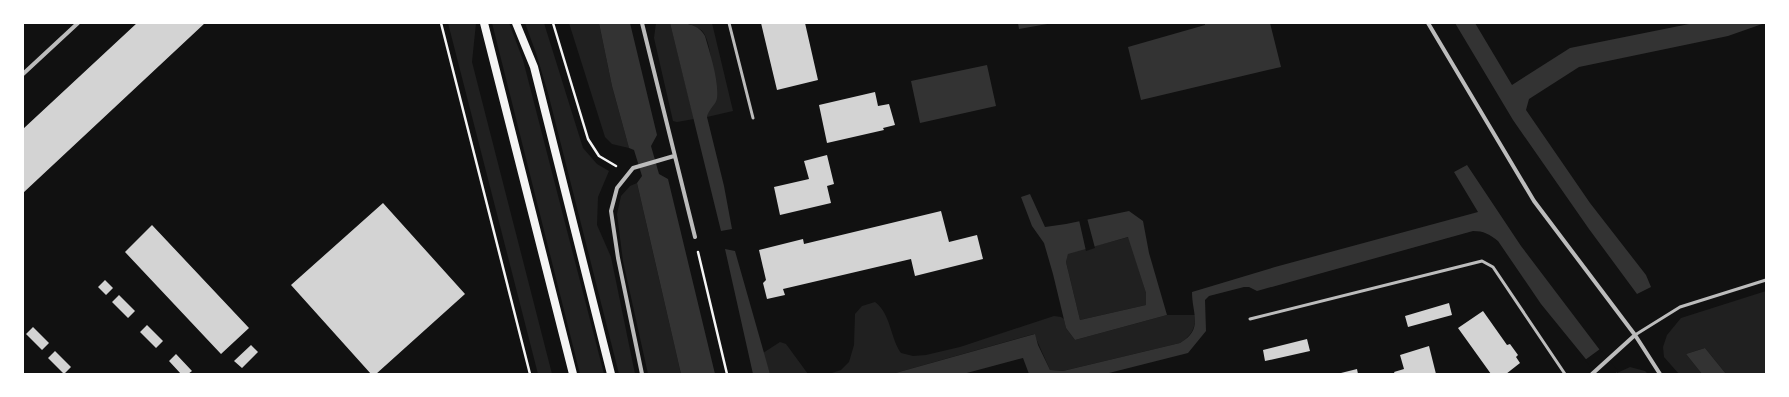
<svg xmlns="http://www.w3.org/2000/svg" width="1789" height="397" font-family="Overpass,sans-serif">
  <rect width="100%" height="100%" fill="#111"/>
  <!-- green -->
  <path fill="#202020" d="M 448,23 L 476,23 L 472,62 L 552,374 L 538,374 Z
    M 492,23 L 509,23 L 523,60 L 604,374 L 580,374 Z
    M 525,23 L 544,23 L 583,148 L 597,164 L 609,171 L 598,197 L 597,225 L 611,257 L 635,374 L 619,374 L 548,93 L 536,53 Z
    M 569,23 L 599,23 L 612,86 L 629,148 L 612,144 L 605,137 Z
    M 656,23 L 670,23 L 694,119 L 677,122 L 673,121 L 654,38 Z
    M 687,23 L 712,23 L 733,111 L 707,117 L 709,108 L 714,103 C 713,87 713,45 703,32 C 700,28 692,26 687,23 Z
    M 637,183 L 681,374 L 648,374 L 623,261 L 617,214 L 621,196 L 630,186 Z
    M 1129,237 L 1146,293 L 1146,305 L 1080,320 L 1066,262 L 1068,253 Z
    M 1766,291 L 1766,374 L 1726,374 L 1705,348 L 1686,354 L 1702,374 L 1679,374 L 1664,357 L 1663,347 L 1667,335 L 1681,318 Z
    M 875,302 C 891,314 890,337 901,353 L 913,356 L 926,355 L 960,347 L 1054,316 L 1061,317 L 1064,319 L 1066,328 L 1075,340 L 1167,315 L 1195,315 C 1196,328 1191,336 1180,343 L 1063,371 L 1050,370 L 1034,334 L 892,374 L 829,374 L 841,370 L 849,362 L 854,345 L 855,314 L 862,306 Z
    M 780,342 L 786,344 L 808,374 L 770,374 L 763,353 Z
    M 1630,367 L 1645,371 L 1648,374 L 1618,374 L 1617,373 Z"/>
  <!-- water -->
  <path fill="#333" fill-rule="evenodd" d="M 599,23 L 630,23 L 657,135 L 651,146 L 659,174 L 668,179 L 715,374 L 681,374 L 637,183 L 642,176 L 634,150 L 629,148 L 612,86 Z
    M 670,23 C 684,23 698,23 705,36 C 710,53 719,81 717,98 C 716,105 709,108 707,117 L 724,186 L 732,229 L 721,231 Z
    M 1018,23 L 1053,23 L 1019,29 Z
    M 1205,23 L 1270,23 L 1281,67 L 1141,100 L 1128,47 L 1205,25 Z
    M 1455,23 L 1475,23 L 1512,85 L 1570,48 L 1694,23 L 1765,23 L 1728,36 L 1579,67 L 1529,99 L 1526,110 L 1590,203 L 1646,275 L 1651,287 L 1637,294 L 1589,229 L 1513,120 Z
    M 987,65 L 996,106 L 920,123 L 911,81 Z
    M 1467,165 L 1521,246 L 1618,374 L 1598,374 L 1541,304 L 1498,241 C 1489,234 1484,231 1473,231 L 1257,291 L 1249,287 L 1244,287 L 1209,296 L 1205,300 L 1206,331 L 1188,353 L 1105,374 L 1029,374 L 1023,358 L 963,374 L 892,374 L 1035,334 L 1038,345 L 1050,370 L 1063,371 L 1180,343 C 1204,329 1192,314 1192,292 L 1275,267 L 1478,212 L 1454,172 Z
    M 1030,194 L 1045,227 L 1066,224 L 1129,211 L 1143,221 L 1149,253 L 1167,315 L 1075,340 L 1066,328 L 1053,274 L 1044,243 L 1032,226 L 1021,197 ZM 1128,237 L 1146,293 L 1146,305 L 1080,320 L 1066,262 L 1068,254 Z
    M 725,249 L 735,251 L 770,374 L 753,374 Z
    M 1705,348 L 1726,374 L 1702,374 L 1686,354 Z"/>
  <!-- pier -->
  <path fill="#111" d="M 1087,218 L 1095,248 L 1086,251 L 1079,220 Z
    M 1600,349 L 1618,371 L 1615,374 L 1596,374 L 1585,360 Z"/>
  <!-- building -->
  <path fill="#d3d3d3" d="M 137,23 L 205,23 L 23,193 L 23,129 Z
    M 761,23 L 805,23 L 818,80 L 777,90 Z
    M 875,92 L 878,106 L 889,104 L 895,125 L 883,128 L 884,130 L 827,143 L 819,105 Z
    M 827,155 L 834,184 L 827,186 L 831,203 L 780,215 L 774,187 L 809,179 L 804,161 Z
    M 383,203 L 465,294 L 376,374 L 371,374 L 291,285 Z
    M 941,211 L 949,242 L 977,235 L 983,259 L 915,276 L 911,259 L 783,289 L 785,295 L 767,299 L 763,283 L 766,280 L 759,250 L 803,239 L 804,244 Z
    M 152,225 L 249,328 L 221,354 L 125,252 Z
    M 105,280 L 113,288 L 106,295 L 98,287 Z
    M 119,295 L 135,311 L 128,318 L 112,302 Z
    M 1449,303 L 1452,315 L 1408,327 L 1405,316 Z
    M 1483,311 L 1507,345 L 1510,344 L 1518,355 L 1516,357 L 1520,363 L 1506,374 L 1491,374 L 1458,328 Z
    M 147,325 L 163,341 L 156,348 L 140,332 Z
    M 33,327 L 49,343 L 42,350 L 26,334 Z
    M 1307,339 L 1310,351 L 1265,361 L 1263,350 Z
    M 251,345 L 258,352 L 242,368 L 234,361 Z
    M 1429,346 L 1436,374 L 1395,374 L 1394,372 L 1404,369 L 1400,355 Z
    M 55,351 L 71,367 L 64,374 L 48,358 Z
    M 176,354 L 192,371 L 188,374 L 181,374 L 169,361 Z
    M 1357,369 L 1358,374 L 1341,374 L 1341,373 Z"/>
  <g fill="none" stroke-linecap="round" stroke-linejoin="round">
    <!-- path -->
    <path stroke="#f5f5f5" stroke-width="2.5" d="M 441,23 L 530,374
      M 553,23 L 588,139 L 599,156 L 616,166
      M 698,252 L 727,374"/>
    <!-- service -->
    <path stroke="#bcbcbc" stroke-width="3" d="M 729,23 L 753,118
      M 1250,319 L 1482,261 L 1493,267 L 1565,374
      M 1635,335 L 1680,307 L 1766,280"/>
    <!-- minor -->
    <path stroke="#bcbcbc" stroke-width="4" d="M 642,23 L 695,237
      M 1428,23 L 1534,201 L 1635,335 L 1660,374
      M 23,74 L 78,23
      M 642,374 L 618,258 L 611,211 L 617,188 L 633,168 L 674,156
      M 1592,374 L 1635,335"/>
    <!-- secondary -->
    <path stroke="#f5f5f5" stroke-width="8" d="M 484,23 L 573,374
      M 516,23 L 534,67 L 611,374"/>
  </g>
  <!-- border -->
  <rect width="1789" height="397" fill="none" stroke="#ffffff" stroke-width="48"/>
</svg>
